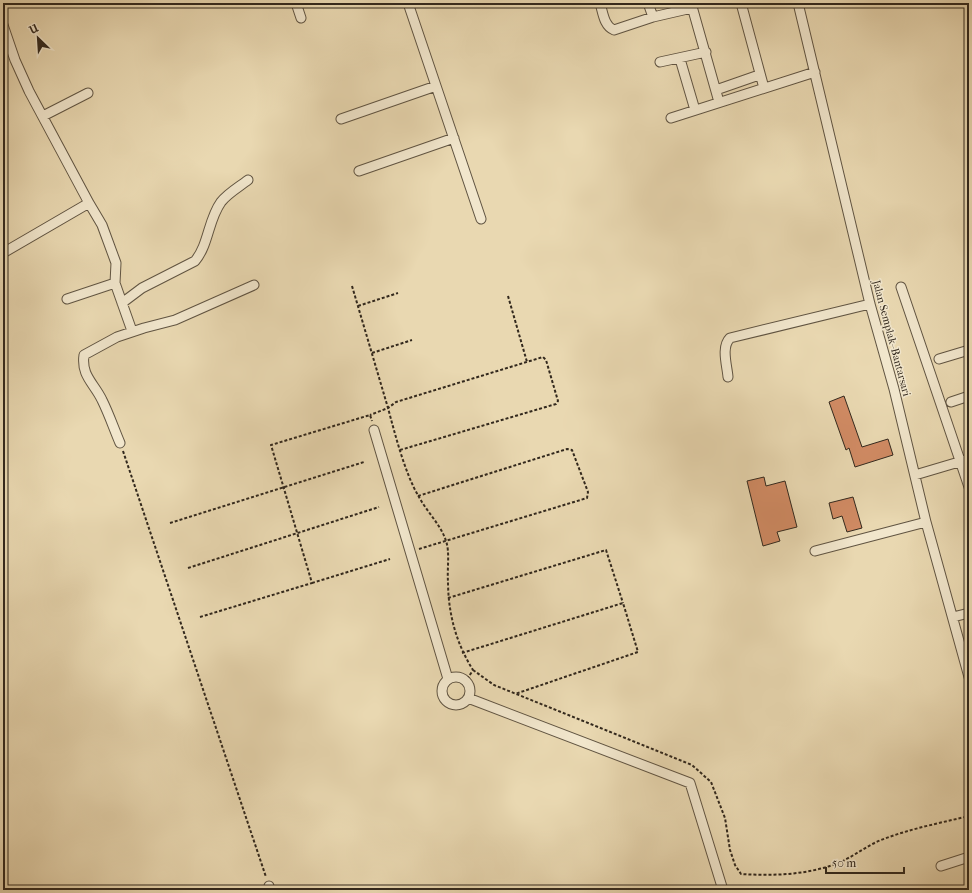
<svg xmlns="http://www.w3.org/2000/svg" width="972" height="893" font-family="'IM FELL French Canon',serif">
  <rect width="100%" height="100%" fill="#e9d8b1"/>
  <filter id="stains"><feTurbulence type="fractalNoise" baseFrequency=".005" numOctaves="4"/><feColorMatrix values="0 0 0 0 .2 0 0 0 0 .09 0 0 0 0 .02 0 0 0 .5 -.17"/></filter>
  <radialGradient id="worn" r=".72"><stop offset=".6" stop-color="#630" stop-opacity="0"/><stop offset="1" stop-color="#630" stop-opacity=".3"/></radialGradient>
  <!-- building -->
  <path fill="#d18b64" stroke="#32281d" d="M 844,396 L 862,447 L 888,439 L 893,455 L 855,467 L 849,448 L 846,450 L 829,402 Z
    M 764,477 L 766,486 L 785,481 L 797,527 L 777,532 L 780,541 L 763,546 L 747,481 Z
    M 853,497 L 862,528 L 847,532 L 842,516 L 833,519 L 829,503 Z"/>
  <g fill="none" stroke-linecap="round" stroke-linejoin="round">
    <defs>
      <path id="minor" d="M 296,3 L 301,18
        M 408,3 L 481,219
        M 600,3 C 603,13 604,26 614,30 L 653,17 L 692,8
        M 648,3 L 653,17
        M 691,3 L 719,102
        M 741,3 L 764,88
        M 798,3 L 870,304 L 894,389 L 926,522 L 969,677
        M 3,25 L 15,60 L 29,91 L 89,203 L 102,225 L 116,263 L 115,283 L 132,331
        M 680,59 L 695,110
        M 660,62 L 706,52
        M 716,90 L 759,75
        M 43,116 L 88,93
        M 671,118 L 815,72
        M 341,119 L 436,86
        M 359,171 L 454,138
        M 3,253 L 89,203
        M 901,287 L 969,487
        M 67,299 L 115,283
        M 122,303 L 142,288 L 195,261 C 209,244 208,220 221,202 C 228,193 239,187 248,180
        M 939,359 L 969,350
        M 728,377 C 727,365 721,347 730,338 L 870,304
        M 951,402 L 969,396
        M 374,430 L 448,679
        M 120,443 C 114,429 109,414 102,400 C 94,383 81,376 84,355 L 117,337 L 144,328 L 175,320 L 254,285
        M 915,475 L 969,459
        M 815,551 L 926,522
        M 953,617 L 969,613
        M442 691a14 14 0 1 1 28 0a14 14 0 1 1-28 0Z
        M 468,698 L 690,783 L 723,890
        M 941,866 L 969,857
        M 269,886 L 269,890"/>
    </defs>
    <!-- minor casing -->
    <use href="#minor" stroke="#605442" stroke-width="11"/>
    <!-- path -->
    <path stroke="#32281d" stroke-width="2" stroke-dasharray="3 2" stroke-linecap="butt" d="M 352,286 L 388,408 L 370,415
      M 508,296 L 527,362
      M 358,306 L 398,293
      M 372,353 L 412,340
      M 400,450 L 556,404 L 558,401 L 546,360 L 543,357 L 396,402 L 388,408 C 395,434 405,474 419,497 C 427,512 441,525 446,541 C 450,552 447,569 448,581 C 448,613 456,643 473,670 L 466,681
      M 123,451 L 266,877
      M 418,496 L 567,449 L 572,450 L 588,492 L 587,498 L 419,549
      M 170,523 L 364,462
      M 188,568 L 379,507
      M 312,583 L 390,559
      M 448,598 L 606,550 L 623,603
      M 200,617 L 312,583 L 271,445 L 370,415 L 372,421
      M 462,653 L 623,603 L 638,652 L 515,694
      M 473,670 L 494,685 L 692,765 L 711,782 L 725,818 L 730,850 L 735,865 L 741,874 C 773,876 808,875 838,863 C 853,857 866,846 881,840 C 909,829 940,823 969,816"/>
    <!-- minor -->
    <use href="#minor" stroke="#f1e6cc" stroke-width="9"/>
  </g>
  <g text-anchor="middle" stroke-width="3" stroke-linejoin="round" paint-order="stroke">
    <!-- street labels -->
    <g font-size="11" fill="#32281d" stroke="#f1e6cc">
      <text transform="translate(892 338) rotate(75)" y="4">Jalan Semplak–Bantarsari</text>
    </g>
  </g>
  <!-- margin -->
  <rect width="972" height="893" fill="none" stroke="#e9d8b1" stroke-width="16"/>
  <rect x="4" y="4" width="964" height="885" fill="none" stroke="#32281d" stroke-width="2"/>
  <rect x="8" y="8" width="956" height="877" fill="none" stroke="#32281d"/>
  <!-- north arrow -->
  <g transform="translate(38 38) rotate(335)" stroke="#f1e6cc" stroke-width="3" paint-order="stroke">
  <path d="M0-3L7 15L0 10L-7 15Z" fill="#32281d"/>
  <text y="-6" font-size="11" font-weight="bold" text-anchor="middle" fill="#32281d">U</text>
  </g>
  <!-- scale -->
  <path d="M826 867v6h78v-6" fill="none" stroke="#32281d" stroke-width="2"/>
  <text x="832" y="867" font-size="12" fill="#32281d" stroke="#f1e6cc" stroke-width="3" paint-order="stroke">50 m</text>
  <rect width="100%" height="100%" filter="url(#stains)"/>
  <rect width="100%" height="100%" fill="url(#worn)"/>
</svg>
